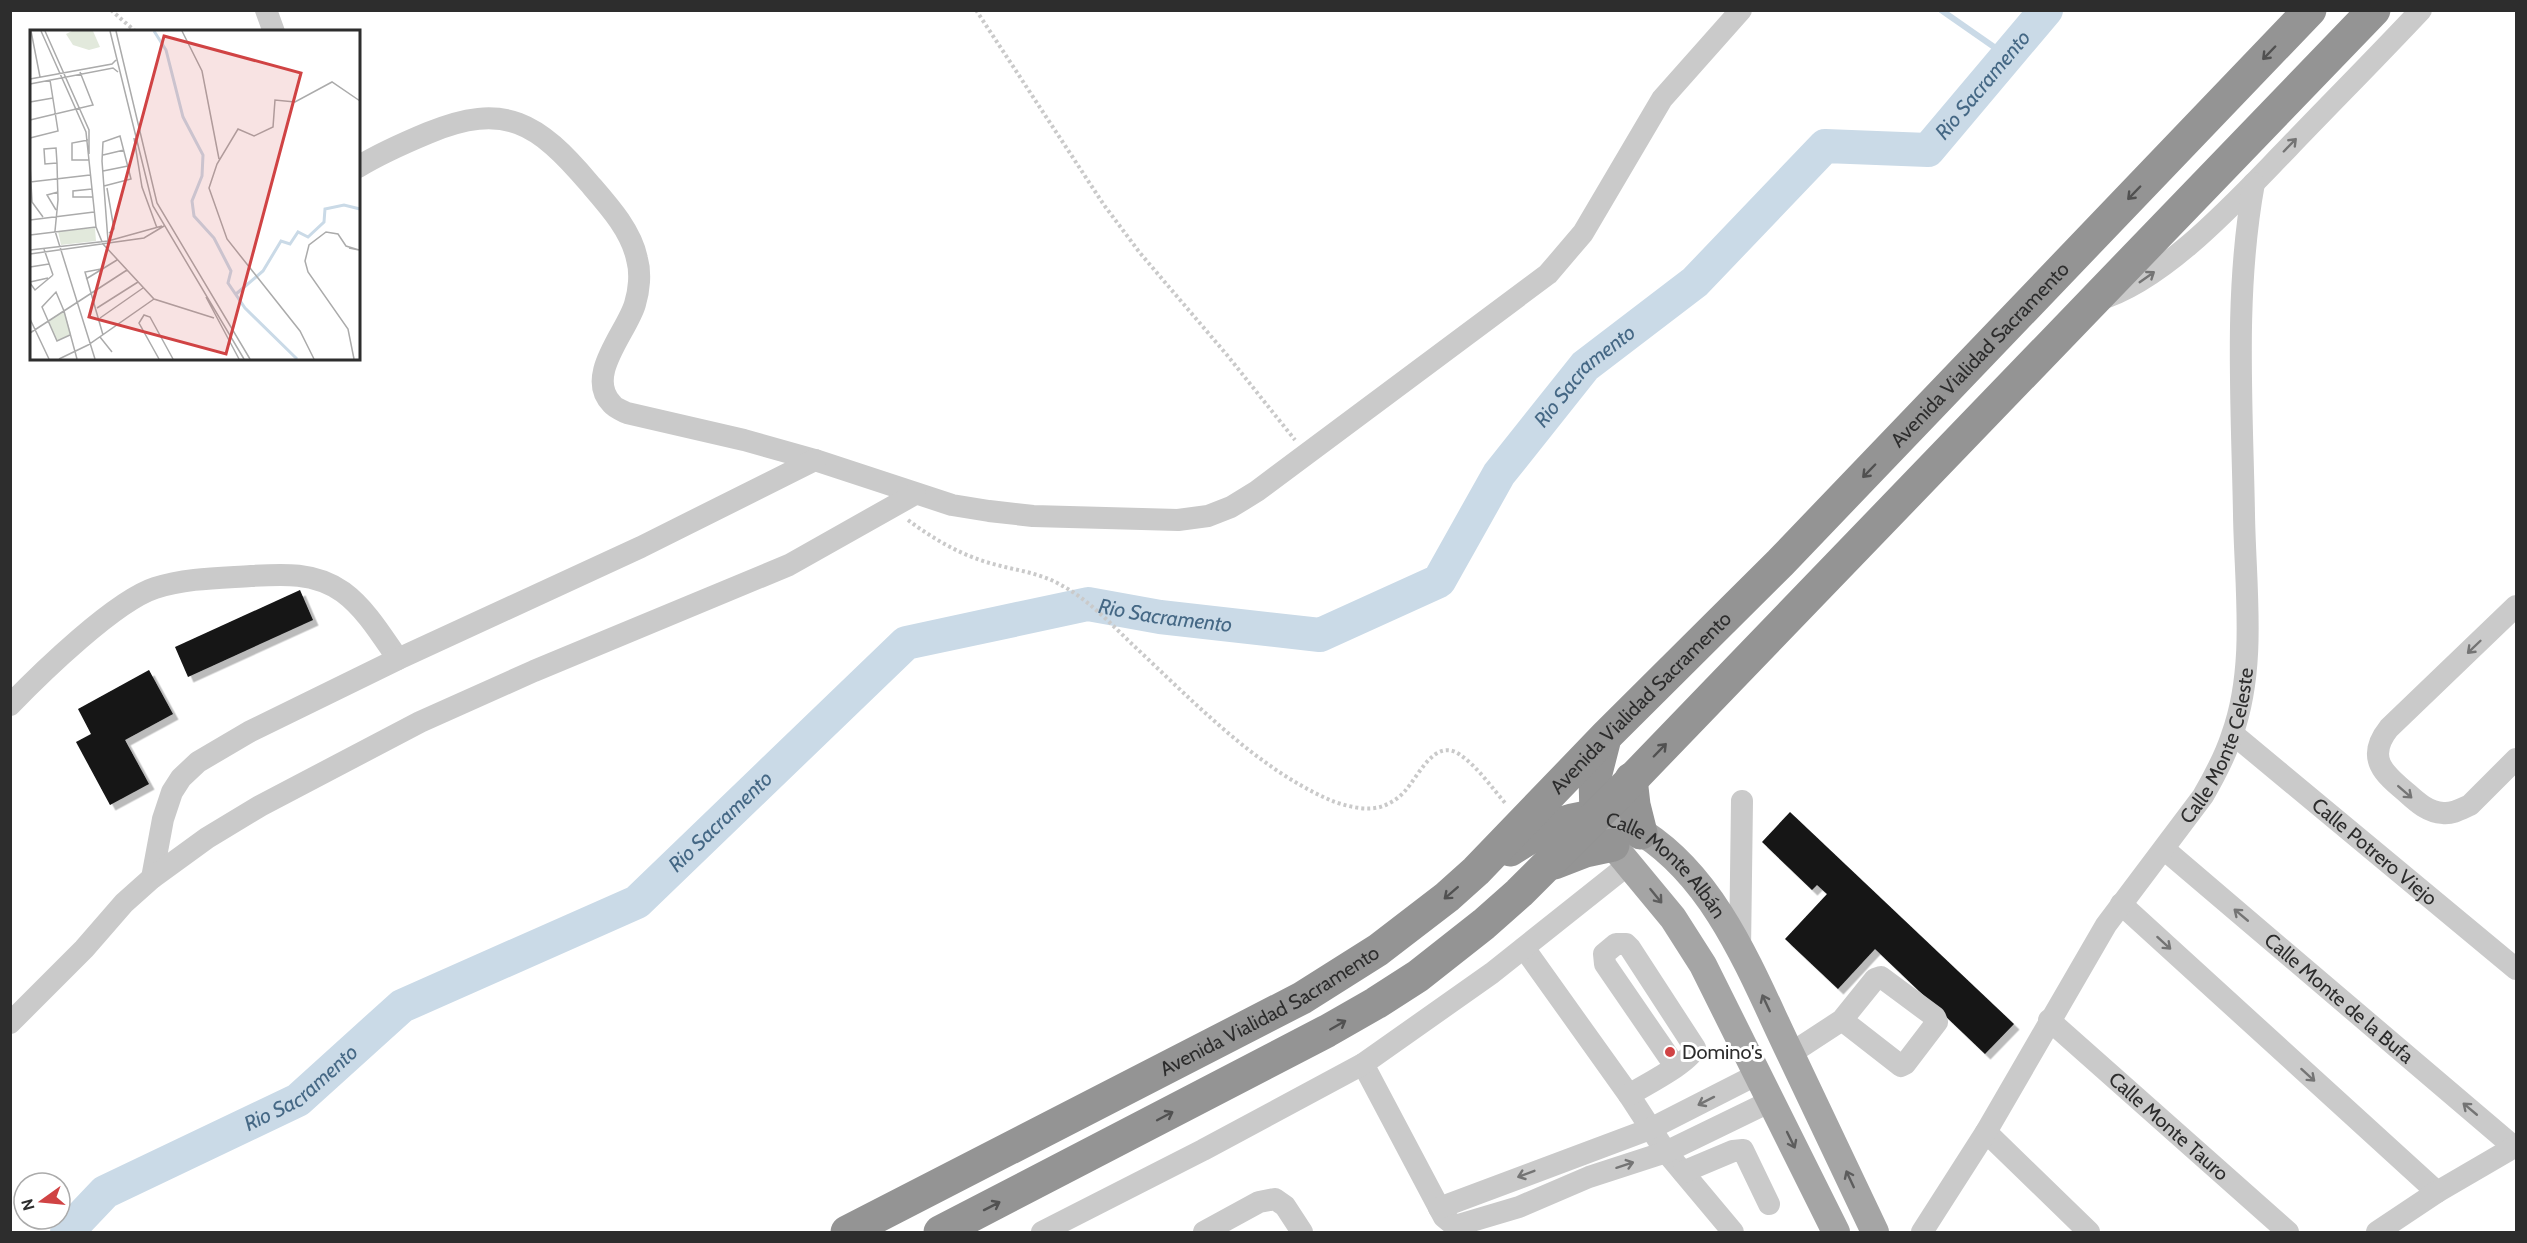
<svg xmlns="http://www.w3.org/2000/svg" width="2527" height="1243" font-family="Cabin,sans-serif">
  <defs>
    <filter id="shadow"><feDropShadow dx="5.5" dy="5.5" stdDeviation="0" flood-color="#0004"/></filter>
  </defs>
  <rect width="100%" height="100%" fill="#fff"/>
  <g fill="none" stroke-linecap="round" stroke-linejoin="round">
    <!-- stream -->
    <path stroke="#cadae7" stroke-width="6" d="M 1941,10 L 2007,56"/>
    <!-- river -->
    <path stroke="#cadae7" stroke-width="34" id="s1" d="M 67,1232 L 105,1192 L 298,1100 L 402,1006 L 637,902 L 906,643 L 1088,604 L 1160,617 L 1320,635 L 1439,581 L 1499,474 L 1585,366 L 1695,282 L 1825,146 L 1928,150 L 2046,10"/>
  </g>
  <!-- building -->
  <path fill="#141414" filter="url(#shadow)" d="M 300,590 L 313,620 L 188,677 L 175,647 Z
    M 149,670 L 173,714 L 125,740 L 149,784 L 110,805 L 76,742 L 91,734 L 78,709 Z
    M 1790,812 L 2014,1024 L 1985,1054 L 1875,949 L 1838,989 L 1785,939 L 1827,894 L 1817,885 L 1812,890 L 1762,842 Z"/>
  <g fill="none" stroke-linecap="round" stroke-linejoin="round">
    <!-- path -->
    <path stroke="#cacaca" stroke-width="4" stroke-dasharray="3 3" stroke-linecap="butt" d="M 111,10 L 136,32
      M 976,10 L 1104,205 L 1140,253 L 1227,355 L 1295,440
      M 908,520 C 936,541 966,558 1001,566 C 1021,571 1042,574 1061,585 C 1089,600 1111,624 1134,646 C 1192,700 1256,768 1330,800 C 1345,806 1367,812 1383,806 C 1391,803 1399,798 1405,791 C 1418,777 1434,738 1459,754 C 1477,766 1492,788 1506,804"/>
    <!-- minor -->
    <g stroke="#cacaca" stroke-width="22">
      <path d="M 266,10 L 274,32"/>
      <path d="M 358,167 C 381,153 404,143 428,133 C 505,101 538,123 589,183 C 608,205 631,230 637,259 C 641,273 639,291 635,304 C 627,332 584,376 612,404 C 615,408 623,411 627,413 L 744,440 L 815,460 L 952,505 L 989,511 L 1033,516 L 1178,520 L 1208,516 L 1231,507 L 1257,491 L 1548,274 L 1583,233 L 1662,99 L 1741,10"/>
      <path d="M 2098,300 C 2165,281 2240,197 2288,148 C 2332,102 2377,57 2421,10"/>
      <path d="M 2516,606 L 2389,728 C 2365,758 2384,774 2407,793 C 2418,803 2428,812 2443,813 C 2453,814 2461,809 2470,805 L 2516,759"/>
      <path d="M 10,705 C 41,673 115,601 155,588 C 186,578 219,578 251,576 C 283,574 315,572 343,592 C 366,609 382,636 398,659"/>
      <path id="s2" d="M 2233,734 L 2516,969"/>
      <path id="s3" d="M 2164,849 L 2514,1147"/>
      <path d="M 152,878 L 163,819 L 172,792 L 181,778 L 198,762 L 249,732 L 398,659 L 641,547 L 815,460"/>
      <path d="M 2121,904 L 2437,1192"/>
      <path d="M 1524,948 L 1629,1095 L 1666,1152 L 1733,1232"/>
      <path d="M 1740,950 L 1742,801"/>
      <path id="s4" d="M 2049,1020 L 2288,1232"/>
      <path d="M 10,1023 L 84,949 L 124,903 L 152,878 L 207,838 L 260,806 L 420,722 L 534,671 L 789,565 L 915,494"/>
      <path d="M 1790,1054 L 1842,1020 L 1875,979 L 1881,977 L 1935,1017 L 1937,1022 L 1905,1064 L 1901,1066 L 1842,1020"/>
      <path d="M 1363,1064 L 1444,1217 L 1455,1226 L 1519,1207 L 1589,1177 L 1666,1152 L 1771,1101"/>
      <path d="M 1629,1095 C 1643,1086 1691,1062 1695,1048 L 1630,948 L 1626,944 L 1616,944 L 1604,954 L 1605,964 L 1675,1066"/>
      <path d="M 1986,1132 L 2089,1232"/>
      <path d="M 1683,1172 L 1733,1151 L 1743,1150 L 1769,1204"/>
      <path d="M 1439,1208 L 1650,1129 L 1758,1074"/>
      <path d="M 1042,1232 L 1203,1150 L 1363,1064 L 1492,973 L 1629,864"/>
      <path d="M 1204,1232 L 1259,1202 L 1275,1199 L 1285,1206 L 1302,1232"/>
      <path id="s5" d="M 1922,1232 L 1986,1132 L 2106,925 L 2203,796 C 2214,777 2225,757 2232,735 C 2257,666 2245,586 2244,514 C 2242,403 2234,292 2254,183"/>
      <path d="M 2377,1232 L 2437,1192 L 2516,1146"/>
    </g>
    <!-- major -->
    <g stroke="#a5a5a5" stroke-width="28">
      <path id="s6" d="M 1596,816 C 1612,820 1628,824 1643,833 C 1719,882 1753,977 1791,1055 C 1819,1114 1847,1173 1875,1232"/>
      <path d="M 1600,826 L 1620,854 L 1673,918 L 1703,965 L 1836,1232"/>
    </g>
    <!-- highway -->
    <g stroke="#949494" stroke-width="33">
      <path d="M 1631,779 L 1634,805 L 1641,833"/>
      <path d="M 1510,850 C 1538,832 1562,819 1596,816 L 1595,777 L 1605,738"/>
      <path d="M 1554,863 L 1585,851 L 1613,845"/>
      <path id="s7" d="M 847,1232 L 1302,998 L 1378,950 L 1447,897 L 1476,871 L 1606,736 L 1780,563 L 2310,10"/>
      <path d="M 940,1232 L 1327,1031 L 1376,1003 L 1418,976 L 1484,924 L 1519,893 L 1617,795 L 2374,10"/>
    </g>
  </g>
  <!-- one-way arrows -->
  <defs><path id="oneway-shaft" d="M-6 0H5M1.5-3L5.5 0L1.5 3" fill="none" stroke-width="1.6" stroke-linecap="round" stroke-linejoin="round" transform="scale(1.5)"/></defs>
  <g stroke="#515151">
    <use href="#oneway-shaft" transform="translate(2269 53) rotate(134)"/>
    <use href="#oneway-shaft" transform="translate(2134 193) rotate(134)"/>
    <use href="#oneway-shaft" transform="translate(1869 471) rotate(134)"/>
    <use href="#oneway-shaft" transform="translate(1660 750) rotate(-46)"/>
    <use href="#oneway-shaft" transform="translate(1451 893) rotate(139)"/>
    <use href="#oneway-shaft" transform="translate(1338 1025) rotate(-30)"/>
    <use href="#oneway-shaft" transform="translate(1165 1116) rotate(-28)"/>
    <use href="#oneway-shaft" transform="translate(992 1206) rotate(-27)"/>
  </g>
  <g stroke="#747474">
    <use href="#oneway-shaft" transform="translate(2290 145) rotate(-46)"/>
    <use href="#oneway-shaft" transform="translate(2147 277) rotate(-35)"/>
    <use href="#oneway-shaft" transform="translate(2474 647) rotate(136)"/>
    <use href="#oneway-shaft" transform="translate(2405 792) rotate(41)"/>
    <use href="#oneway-shaft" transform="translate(2241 915) rotate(-140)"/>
    <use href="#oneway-shaft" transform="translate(2164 943) rotate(42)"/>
    <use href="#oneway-shaft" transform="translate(2308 1075) rotate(42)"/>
    <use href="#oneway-shaft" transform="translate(1706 1101) rotate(153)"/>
    <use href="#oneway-shaft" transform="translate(2470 1109) rotate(-140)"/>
    <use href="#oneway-shaft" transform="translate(1625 1165) rotate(-18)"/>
    <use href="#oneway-shaft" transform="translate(1526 1174) rotate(159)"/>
  </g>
  <g stroke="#5d5d5d">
    <use href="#oneway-shaft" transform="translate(1656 896) rotate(51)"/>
    <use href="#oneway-shaft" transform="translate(1766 1003) rotate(-115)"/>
    <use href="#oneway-shaft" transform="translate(1791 1140) rotate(64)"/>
    <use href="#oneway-shaft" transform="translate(1850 1179) rotate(-115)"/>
  </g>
  <!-- markers -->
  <circle fill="#d04344" stroke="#fff" stroke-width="2" cx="1670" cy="1052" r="6"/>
  <g text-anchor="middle" stroke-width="6" stroke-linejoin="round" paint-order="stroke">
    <!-- street labels -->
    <g font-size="20" fill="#2d2d2d" stroke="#fff">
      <text dy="7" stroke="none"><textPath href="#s7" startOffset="1449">Avenida Vialidad Sacramento</textPath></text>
      <text dy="7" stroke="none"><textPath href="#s7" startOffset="963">Avenida Vialidad Sacramento</textPath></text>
      <text dy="7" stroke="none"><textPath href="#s5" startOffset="572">Calle Monte Celeste</textPath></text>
      <text dy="7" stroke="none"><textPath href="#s2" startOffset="184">Calle Potrero Viejo</textPath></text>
      <text dy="7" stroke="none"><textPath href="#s6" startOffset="88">Calle Monte Albán</textPath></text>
      <text dy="7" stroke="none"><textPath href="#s3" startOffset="230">Calle Monte de la Bufa</textPath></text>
      <text dy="7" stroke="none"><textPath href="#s7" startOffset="477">Avenida Vialidad Sacramento</textPath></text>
      <text dy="7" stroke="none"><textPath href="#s4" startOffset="160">Calle Monte Tauro</textPath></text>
    </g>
    <!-- poi labels -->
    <g font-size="20" fill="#2d2d2d" stroke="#fff" text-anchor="start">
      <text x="1682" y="1059">Domino's</text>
    </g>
    <!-- water labels -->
    <g font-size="21" font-style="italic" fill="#456885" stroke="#fff">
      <text dy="7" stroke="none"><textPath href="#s1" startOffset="2366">Rio Sacramento</textPath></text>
      <text dy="7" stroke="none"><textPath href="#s1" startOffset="1844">Rio Sacramento</textPath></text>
      <text dy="7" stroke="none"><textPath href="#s1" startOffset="1304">Rio Sacramento</textPath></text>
      <text dy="7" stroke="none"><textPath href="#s1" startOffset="782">Rio Sacramento</textPath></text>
      <text dy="7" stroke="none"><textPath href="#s1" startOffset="278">Rio Sacramento</textPath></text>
    </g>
  </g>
  <!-- overview -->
  <g transform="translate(30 30)">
    <rect width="330" height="330" fill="#fff"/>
    <path d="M 42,1 L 63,1 L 70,17 L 59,20 L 43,15 L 36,4 ZM 65,198 L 66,211 L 31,215 L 28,201 ZM 34,280 L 41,304 L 27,311 L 18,291 Z" fill="#e2e9dc"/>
    <path fill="none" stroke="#cadae7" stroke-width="3" d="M 124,1 L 136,20 L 153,87 L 173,125 L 172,146 L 162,171 L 164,186 L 184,208 L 201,241 L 198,253 L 215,278 L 267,329M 206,264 L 233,241 L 251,211 L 260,214 L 268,202 L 278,207 L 294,192 L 295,179 L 314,175 L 330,179"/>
    <path fill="none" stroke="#ababab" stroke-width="1.5" d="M 1,1 L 10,47M 11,1 L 56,102 L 66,197 L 73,214 L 124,269 L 184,288M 15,1 L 59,100 L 59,124M 80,1 L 123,176 L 214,329M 86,1 L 127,173 L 220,329M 152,1 L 172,41 L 189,129M 0,49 L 82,34 L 86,30M 0,54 L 83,38 L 88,42M 0,72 L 23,68M 0,90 L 63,75 L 50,42M 0,108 L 28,101 L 20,50M 104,108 L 112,157 L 127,198M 58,110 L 42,113 L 42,130 L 59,130M 73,125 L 94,120M 27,133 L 15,134 L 14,119 L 26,118 L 27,133 L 28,170 L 25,201 L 65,329M 0,134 L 2,172 L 13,187M 73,141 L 98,136M 0,152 L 60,145M 74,156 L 101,149 L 90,106 L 73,112 L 72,131 L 78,211M 77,158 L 84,199 L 79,203M 62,159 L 43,161 L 43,167 L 63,167M 26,180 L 17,165 L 28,162M 0,190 L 64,182M 0,205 L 66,197M 319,218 L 329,220 L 316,216 L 308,204 L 296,202 L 279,215 L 275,231 L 278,242 L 318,299 L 324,329M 14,219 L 23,245M 0,220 L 78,211 L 132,196M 0,224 L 114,208 L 134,196M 0,237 L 19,234M 71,239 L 55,242 L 73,305M 56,249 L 87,230M 0,252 L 18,248M 0,253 L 5,260 L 23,245M 176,267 L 209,329M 67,278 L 108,252M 70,288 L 113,258M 0,289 L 19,329M 0,303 L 97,240M 40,305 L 27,311 L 12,277 L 26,262 L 34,281 L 47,329M 70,307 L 82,322M 29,329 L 58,315 L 124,269M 129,329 L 109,293 L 114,285 L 120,287 L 143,329M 284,329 L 270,301 L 197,209 L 179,158 L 187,134 L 208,99 L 224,106 L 243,97 L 245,70 L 265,72 L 302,52 L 330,71"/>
    <path fill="#d04344" fill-opacity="0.15" stroke="#d04344" stroke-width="3" d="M 134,6 L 271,43 L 196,324 L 59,287 Z"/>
    <rect width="330" height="330" fill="none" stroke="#2d2d2d" stroke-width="3"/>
  </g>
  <!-- border -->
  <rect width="2527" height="1243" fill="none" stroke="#2d2d2d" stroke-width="24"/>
  <!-- north arrow -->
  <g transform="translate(42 1201) rotate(255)"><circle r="28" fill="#ffffff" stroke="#ababab" stroke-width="1.5"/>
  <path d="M0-4.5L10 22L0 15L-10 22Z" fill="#d04344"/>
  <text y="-9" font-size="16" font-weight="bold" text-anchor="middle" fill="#2d2d2d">N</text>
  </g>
</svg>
